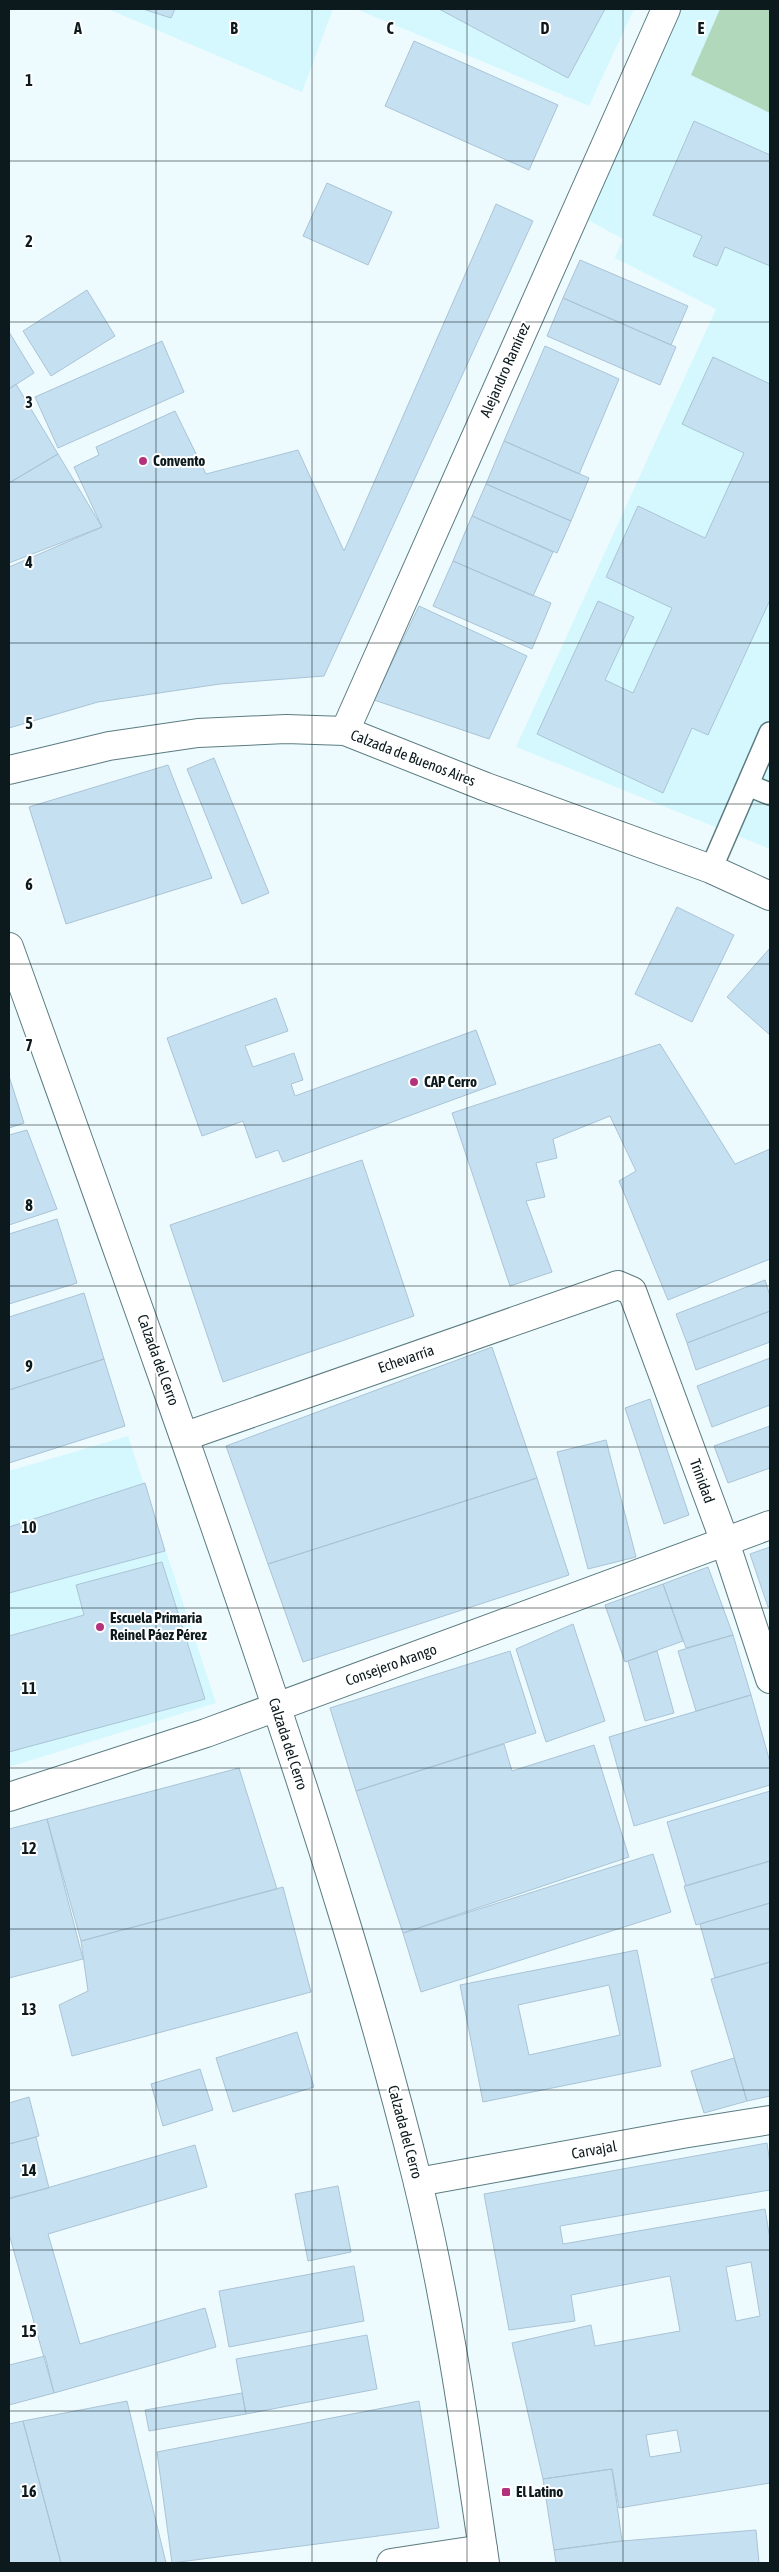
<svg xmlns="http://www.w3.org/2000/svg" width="779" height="2572" font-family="'Asap Condensed',sans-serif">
  <rect width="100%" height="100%" fill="#edfbfe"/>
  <!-- built -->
  <path fill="#d4f8fe" d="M 108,9 L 333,9 L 302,92 Z
    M 356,9 L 634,9 L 589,106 Z
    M 681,9 L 770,9 L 770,849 L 516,747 L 716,309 L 615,258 L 623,239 L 586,219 Z
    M 128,1436 L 216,1703 L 9,1767 L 9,1471 Z"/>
  <!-- green -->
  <path fill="#b2d8bc" d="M 720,9 L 770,9 L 770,113 L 691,75 Z"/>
  <!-- building -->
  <path fill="#c5e0f1" stroke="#aac4d6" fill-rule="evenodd" d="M 143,9 L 175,9 L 171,18 Z
    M 439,9 L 605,9 L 568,78 Z
    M 414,41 L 558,105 L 529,170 L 385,106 Z
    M 694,121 L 770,155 L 770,266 L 725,247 L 717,266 L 693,256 L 702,236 L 653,215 Z
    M 327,183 L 392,212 L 368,265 L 303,236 Z
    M 496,204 L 533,221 L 324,676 L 220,684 L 98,702 L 9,728 L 9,567 L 102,527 L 74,467 L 99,455 L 96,447 L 175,411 L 206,474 L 298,450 L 344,551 Z
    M 580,260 L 688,306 L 671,345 L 563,298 Z
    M 87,290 L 115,336 L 51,376 L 23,331 Z
    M 563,298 L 676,347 L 660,385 L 547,336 Z
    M 9,332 L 34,373 L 9,389 Z
    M 162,341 L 184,392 L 58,448 L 35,397 Z
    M 545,346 L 619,379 L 579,474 L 504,441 Z
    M 713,357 L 770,384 L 770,600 L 708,735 L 692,728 L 663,793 L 537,734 L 598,601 L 634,617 L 605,680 L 633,693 L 672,608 L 606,577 L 638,506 L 705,538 L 744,453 L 682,424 Z
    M 16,384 L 58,454 L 9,483 L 9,389 Z
    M 504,441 L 589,478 L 571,521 L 486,484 Z
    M 58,454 L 102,527 L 9,563 L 9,483 Z
    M 486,484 L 571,521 L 557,553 L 472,516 Z
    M 472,516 L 553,552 L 533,596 L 453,561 Z
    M 453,561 L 551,603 L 532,649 L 433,606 Z
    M 419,606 L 527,656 L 489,739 L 374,700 Z
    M 214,758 L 269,893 L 242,904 L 187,769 Z
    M 168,765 L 212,878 L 66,924 L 29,807 Z
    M 677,907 L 734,935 L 692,1022 L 635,994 Z
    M 770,948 L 770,1035 L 727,997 Z
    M 276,998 L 288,1031 L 245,1046 L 253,1067 L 294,1053 L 303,1080 L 291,1084 L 295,1096 L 476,1030 L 496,1084 L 283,1162 L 278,1150 L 256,1158 L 243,1121 L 202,1136 L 167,1038 Z
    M 660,1044 L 735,1164 L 770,1149 L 770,1259 L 668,1300 L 619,1181 L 636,1171 L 610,1116 L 553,1139 L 557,1158 L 536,1163 L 545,1197 L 526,1201 L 552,1272 L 510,1286 L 452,1113 Z
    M 9,1076 L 24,1123 L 9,1128 Z
    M 27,1130 L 57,1209 L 9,1225 L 9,1135 Z
    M 362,1160 L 414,1316 L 223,1382 L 170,1225 Z
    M 57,1219 L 77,1283 L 9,1304 L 9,1234 Z
    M 765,1280 L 770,1296 L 770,1311 L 687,1343 L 676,1314 Z
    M 84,1293 L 104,1359 L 9,1390 L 9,1317 Z
    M 770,1311 L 770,1342 L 696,1370 L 687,1343 Z
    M 492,1347 L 537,1478 L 268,1564 L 226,1446 Z
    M 770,1358 L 770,1405 L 712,1427 L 697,1386 Z
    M 104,1359 L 125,1426 L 9,1463 L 9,1390 Z
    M 650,1399 L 689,1515 L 664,1524 L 625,1408 Z
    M 770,1426 L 770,1468 L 728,1483 L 714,1446 Z
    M 606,1440 L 636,1557 L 588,1569 L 557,1452 Z
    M 537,1478 L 569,1575 L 303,1662 L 268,1564 Z
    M 145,1483 L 165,1551 L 9,1593 L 9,1527 Z
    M 770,1547 L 770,1606 L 768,1607 L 750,1554 Z
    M 162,1562 L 205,1699 L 9,1752 L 9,1636 L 84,1615 L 76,1585 Z
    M 708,1567 L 733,1635 L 686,1648 L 663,1584 Z
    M 663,1584 L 683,1641 L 625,1662 L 605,1605 Z
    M 573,1624 L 605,1721 L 546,1742 L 516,1649 Z
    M 733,1635 L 751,1695 L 696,1711 L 678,1651 Z
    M 510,1651 L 536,1733 L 356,1791 L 330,1708 Z
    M 657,1651 L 674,1713 L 645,1721 L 628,1661 Z
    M 751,1695 L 770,1762 L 770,1785 L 634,1826 L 609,1737 Z
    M 504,1744 L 512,1771 L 594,1745 L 629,1857 L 403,1933 L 356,1791 Z
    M 239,1768 L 277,1889 L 81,1941 L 47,1819 Z
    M 770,1791 L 770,1861 L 686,1886 L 667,1822 Z
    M 47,1819 L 83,1959 L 9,1978 L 9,1829 Z
    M 653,1854 L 671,1912 L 421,1992 L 403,1933 Z
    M 770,1861 L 770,1903 L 696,1925 L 684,1886 Z
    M 283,1887 L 311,1992 L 72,2056 L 59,2005 L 88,1991 L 81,1941 Z
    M 770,1903 L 770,1962 L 715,1978 L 700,1924 Z
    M 637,1950 L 661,2066 L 483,2102 L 460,1985 ZM 609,1985 L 620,2035 L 529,2055 L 518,2005 Z
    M 770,1962 L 770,2096 L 747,2101 L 711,1979 Z
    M 297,2032 L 314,2087 L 233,2112 L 216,2058 Z
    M 734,2058 L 747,2101 L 704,2113 L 691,2071 Z
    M 200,2069 L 213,2110 L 163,2126 L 151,2084 Z
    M 29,2097 L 39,2136 L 9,2144 L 9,2103 Z
    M 36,2137 L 49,2188 L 9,2198 L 9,2144 Z
    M 767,2143 L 770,2164 L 770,2190 L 560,2226 L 563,2244 L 765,2209 L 770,2239 L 770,2483 L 619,2508 L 612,2469 L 543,2479 L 512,2343 L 591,2325 L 595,2346 L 680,2331 L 670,2276 L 571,2295 L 575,2321 L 509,2330 L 484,2194 ZM 751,2262 L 760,2316 L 736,2321 L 726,2267 ZM 677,2430 L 681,2452 L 650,2457 L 646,2435 Z
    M 195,2145 L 207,2187 L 48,2234 L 80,2344 L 205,2308 L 216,2347 L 54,2393 L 9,2234 L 9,2199 Z
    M 338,2186 L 351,2252 L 308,2261 L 295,2194 Z
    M 354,2266 L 364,2321 L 229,2347 L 219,2291 Z
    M 367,2335 L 377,2389 L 246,2414 L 236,2359 Z
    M 45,2356 L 54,2393 L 9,2405 L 9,2365 Z
    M 242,2393 L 246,2414 L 149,2431 L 145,2410 Z
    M 127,2401 L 166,2563 L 61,2563 L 23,2421 Z
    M 419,2401 L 439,2528 L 172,2563 L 157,2452 Z
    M 23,2421 L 61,2563 L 9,2563 L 9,2424 Z
    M 612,2469 L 622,2541 L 554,2550 L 543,2479 Z
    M 756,2530 L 759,2563 L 556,2563 L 554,2550 L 622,2541 Z"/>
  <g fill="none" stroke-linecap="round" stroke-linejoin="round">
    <defs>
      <path id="lane" d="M 748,785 L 770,794
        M 711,869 L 770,733"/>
      <path id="street" d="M 186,1436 L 618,1285 L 632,1291 L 725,1542 L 770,1679
        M 418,2182 L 682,2134 L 770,2120"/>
      <path id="secondary" d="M 345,731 L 666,9
        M 9,770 L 109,746 L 198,733 L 286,729 L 345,731 L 486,787 L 711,869 L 770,896
        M 9,1797 L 206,1733 L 770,1525
        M 391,2563 L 483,2549"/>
      <path id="primary" d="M 9,947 C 95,1187 182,1426 263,1667 C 320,1836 374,2006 417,2179 C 448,2305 466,2435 485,2563"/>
    </defs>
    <!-- lane casing -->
    <use href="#lane" stroke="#5c7c81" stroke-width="24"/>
    <!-- street casing -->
    <use href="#street" stroke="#5c7c81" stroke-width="30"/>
    <!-- secondary casing -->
    <use href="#secondary" stroke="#5c7c81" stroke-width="30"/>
    <!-- primary casing -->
    <use href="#primary" stroke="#5c7c81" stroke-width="30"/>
    <!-- lane -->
    <use href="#lane" stroke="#fff" stroke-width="21"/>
    <!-- street -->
    <use href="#street" stroke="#fff" stroke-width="28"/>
    <!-- secondary -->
    <use href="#secondary" stroke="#fff" stroke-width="28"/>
    <!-- primary -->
    <use href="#primary" stroke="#fff" stroke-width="28"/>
  </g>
  <!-- grid -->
  <path fill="none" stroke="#0d1a1d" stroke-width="1" stroke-opacity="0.55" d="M 156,9 L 156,2563M 312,9 L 312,2563M 467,9 L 467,2563M 623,9 L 623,2563M 9,161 L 770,161M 9,322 L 770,322M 9,482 L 770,482M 9,643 L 770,643M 9,804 L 770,804M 9,964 L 770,964M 9,1125 L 770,1125M 9,1286 L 770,1286M 9,1447 L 770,1447M 9,1608 L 770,1608M 9,1768 L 770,1768M 9,1929 L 770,1929M 9,2090 L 770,2090M 9,2250 L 770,2250M 9,2411 L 770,2411"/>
  <!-- markers -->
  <g fill="#b4327c" stroke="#fff" stroke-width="2">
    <circle cx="143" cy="461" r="5"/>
    <circle cx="414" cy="1082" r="5"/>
    <circle cx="100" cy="1627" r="5"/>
    <rect x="501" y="2487" width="10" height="10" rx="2.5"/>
  </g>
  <g text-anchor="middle" stroke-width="4" stroke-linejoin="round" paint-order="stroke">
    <!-- street labels -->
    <g font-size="15" fill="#0d1a1d" stroke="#fff">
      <text transform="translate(505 370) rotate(-66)" y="5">Alejandro Ramírez</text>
      <text transform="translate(413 758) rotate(21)" y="5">Calzada de Buenos Aires</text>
      <text transform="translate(406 1359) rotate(-19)" y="5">Echevarría</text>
      <text transform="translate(158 1360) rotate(70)" y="5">Calzada del Cerro</text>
      <text transform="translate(702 1481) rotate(70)" y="5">Trinidad</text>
      <text transform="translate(391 1665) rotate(-20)" y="5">Consejero Arango</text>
      <text transform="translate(288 1744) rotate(72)" y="5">Calzada del Cerro</text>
      <text transform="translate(405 2132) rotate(75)" y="5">Calzada del Cerro</text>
      <text transform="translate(594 2150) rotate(-10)" y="5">Carvajal</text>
    </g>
    <!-- poi labels -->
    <g font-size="15" font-weight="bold" fill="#0d1a1d" stroke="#fff" text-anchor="start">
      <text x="153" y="466">Convento</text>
      <text x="424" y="1087">CAP Cerro</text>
      <text x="110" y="1623">Escuela Primaria<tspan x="110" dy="17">Reinel Páez Pérez</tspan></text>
      <text x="516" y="2497">El Latino</text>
    </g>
  </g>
  <g font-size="16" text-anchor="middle" font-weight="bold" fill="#0d1a1d" stroke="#fff" stroke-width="4" stroke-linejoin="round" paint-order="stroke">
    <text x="78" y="34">A</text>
    <text x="234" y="34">B</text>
    <text x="390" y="34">C</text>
    <text x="545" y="34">D</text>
    <text x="701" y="34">E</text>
    <text x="29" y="86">1</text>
    <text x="29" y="247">2</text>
    <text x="29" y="408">3</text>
    <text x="29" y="568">4</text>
    <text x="29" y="729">5</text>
    <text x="29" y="890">6</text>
    <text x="29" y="1051">7</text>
    <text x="29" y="1211">8</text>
    <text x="29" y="1372">9</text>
    <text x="29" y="1533">10</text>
    <text x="29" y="1694">11</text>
    <text x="29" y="1854">12</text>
    <text x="29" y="2015">13</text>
    <text x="29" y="2176">14</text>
    <text x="29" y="2337">15</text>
    <text x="29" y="2497">16</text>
  </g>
  <!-- border -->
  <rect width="779" height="2572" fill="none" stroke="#0d1a1d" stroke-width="20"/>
</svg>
